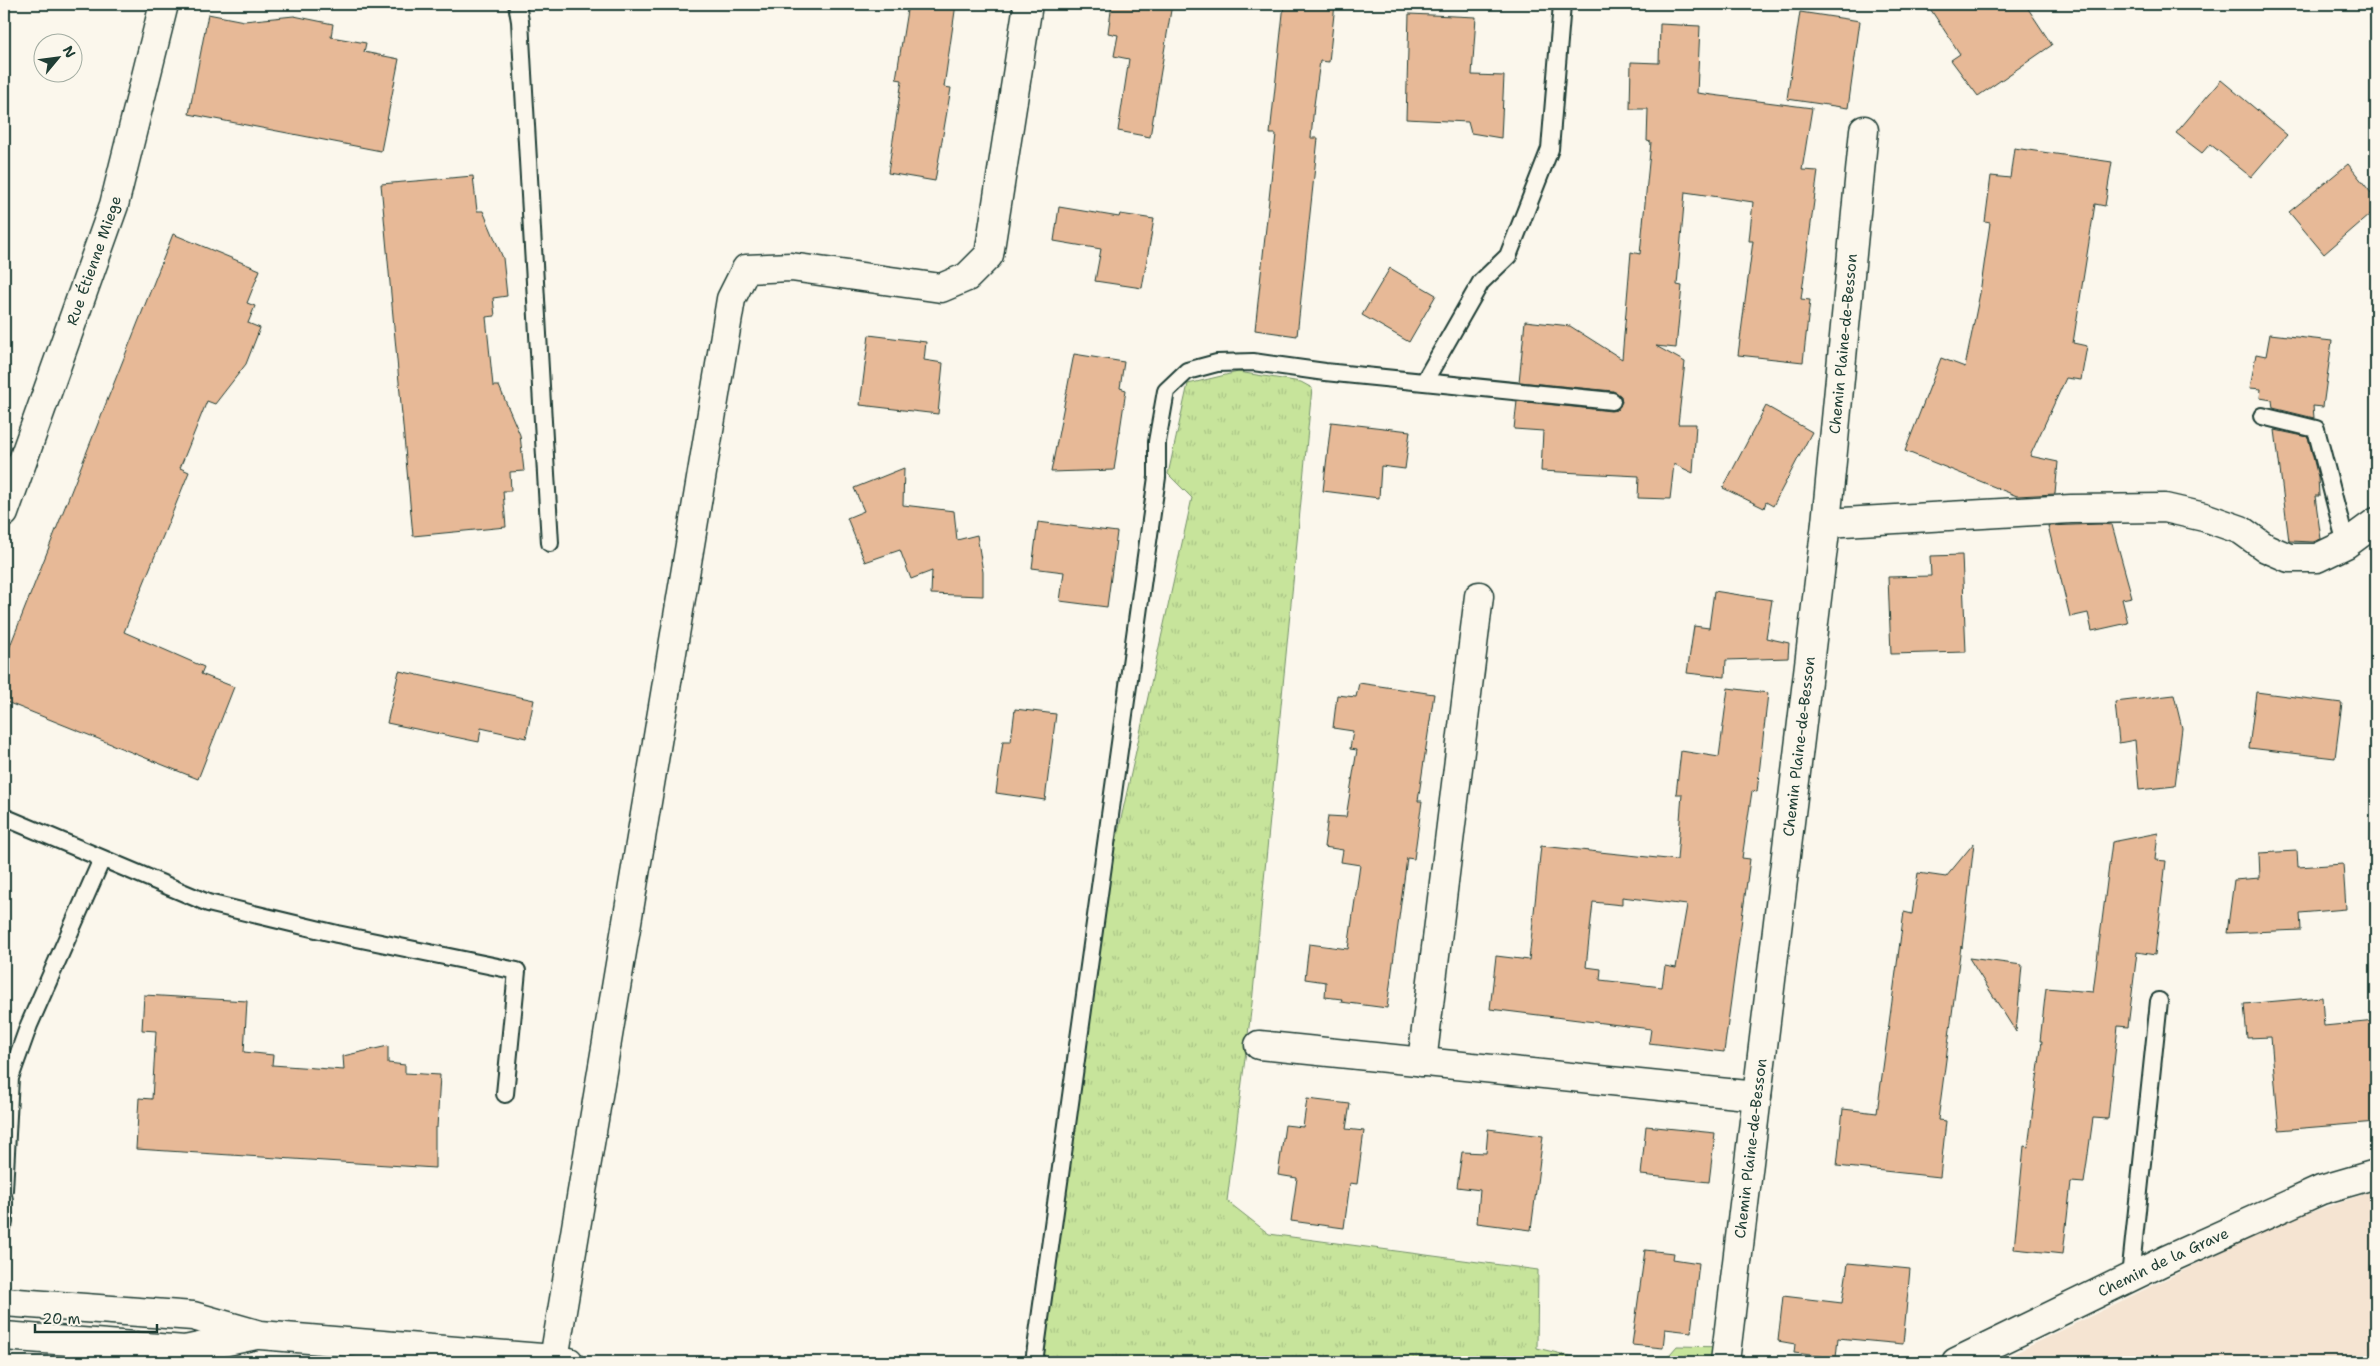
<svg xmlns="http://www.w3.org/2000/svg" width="2380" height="1366" font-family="'Shantell Sans',sans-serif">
  <defs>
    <pattern id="grass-tufts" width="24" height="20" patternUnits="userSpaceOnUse" patternTransform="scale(1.25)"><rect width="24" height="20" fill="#c7e49b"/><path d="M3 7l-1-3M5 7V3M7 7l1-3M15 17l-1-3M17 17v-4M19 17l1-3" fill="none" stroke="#aac486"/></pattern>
  </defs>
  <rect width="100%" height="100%" fill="#fbf7ec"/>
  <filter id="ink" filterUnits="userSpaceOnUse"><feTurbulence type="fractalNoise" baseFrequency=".02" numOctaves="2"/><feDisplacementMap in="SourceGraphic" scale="10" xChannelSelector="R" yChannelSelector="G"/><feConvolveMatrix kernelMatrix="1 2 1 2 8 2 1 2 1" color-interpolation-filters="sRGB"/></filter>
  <g filter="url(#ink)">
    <!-- built -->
    <path fill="#f5e4d2" d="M 2376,1190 L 2376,1362 L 1997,1362 L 2284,1221 Z"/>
    <!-- grass -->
    <path fill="url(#grass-tufts)" stroke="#739068" d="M 1238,372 L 1301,382 L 1312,388 L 1252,1003 L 1227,1201 L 1269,1234 L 1538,1270 L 1537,1348 L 1594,1362 L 1034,1362 L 1111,864 L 1192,498 L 1168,474 L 1188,384 Z
      M 1677,1346 L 1727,1347 L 1725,1362 L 1663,1362 Z"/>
    <!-- building -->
    <path fill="#e7b997" stroke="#1f3d34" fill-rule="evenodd" d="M 908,4 L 956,4 L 944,87 L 951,88 L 935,181 L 888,173 L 902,80 L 896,79 Z
      M 1112,4 L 1172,4 L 1150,137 L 1118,131 L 1129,59 L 1114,56 L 1118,35 L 1108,33 Z
      M 1284,4 L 1335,4 L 1329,62 L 1320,61 L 1314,105 L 1311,138 L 1318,138 L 1297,336 L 1255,330 L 1276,134 L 1270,134 Z
      M 1927,4 L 2025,4 L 2052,45 L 1978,96 L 1951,60 L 1960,54 Z
      M 1800,12 L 1860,21 L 1848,108 L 1787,99 Z
      M 208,14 L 244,21 L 294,16 L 333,24 L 331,37 L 366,43 L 364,52 L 399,59 L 381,151 L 189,114 Z
      M 1409,14 L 1476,17 L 1472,75 L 1504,76 L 1501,138 L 1471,133 L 1468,122 L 1406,119 Z
      M 1660,24 L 1700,26 L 1697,93 L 1812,108 L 1802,170 L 1818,171 L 1801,299 L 1810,300 L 1803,362 L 1738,355 L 1753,241 L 1749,241 L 1753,202 L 1685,192 L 1677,285 L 1682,286 L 1676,348 L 1656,346 L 1685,362 L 1678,424 L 1696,424 L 1693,473 L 1674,464 L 1670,499 L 1638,498 L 1639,476 L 1541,471 L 1543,431 L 1514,429 L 1517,401 L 1611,411 L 1617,410 L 1622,402 L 1621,396 L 1613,391 L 1519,382 L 1525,321 L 1570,326 L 1622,359 L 1631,252 L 1640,254 L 1651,142 L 1647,141 L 1648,109 L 1630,109 L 1631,62 L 1659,63 Z
      M 2221,80 L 2287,135 L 2251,177 L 2210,144 L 2202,153 L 2176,133 Z
      M 2014,148 L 2112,162 L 2105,206 L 2095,204 L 2073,343 L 2087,346 L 2081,380 L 2066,378 L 2030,456 L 2058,462 L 2055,494 L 2017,496 L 1905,451 L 1941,358 L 1965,367 L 1980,293 L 1990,223 L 1985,222 L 1991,176 L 2010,178 Z
      M 2348,164 L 2376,199 L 2376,209 L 2324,254 L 2289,212 Z
      M 473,176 L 477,211 L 483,211 L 503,258 L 507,296 L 493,298 L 495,316 L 486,317 L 493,386 L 499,386 L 520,435 L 524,471 L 510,472 L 511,491 L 503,491 L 506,527 L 413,536 L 381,184 Z
      M 1059,207 L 1119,217 L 1120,214 L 1154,219 L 1142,288 L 1095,281 L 1101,249 L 1054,241 Z
      M 173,234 L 260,270 L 247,303 L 255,306 L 248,323 L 260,328 L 246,364 L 215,404 L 207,401 L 180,468 L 189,472 L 124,632 L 204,667 L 201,674 L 234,687 L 198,779 L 4,701 L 4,661 Z
      M 1390,268 L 1436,295 L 1409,342 L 1362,315 Z
      M 2270,334 L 2332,341 L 2323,407 L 2313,406 L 2314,418 L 2273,408 L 2272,400 L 2260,398 L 2261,389 L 2250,388 L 2256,354 L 2266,356 Z
      M 869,335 L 926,342 L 924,360 L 943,363 L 938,414 L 860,405 Z
      M 1074,354 L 1124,362 L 1120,388 L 1126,390 L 1114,470 L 1051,472 Z
      M 1766,406 L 1812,432 L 1773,506 L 1766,502 L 1764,508 L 1723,488 Z
      M 1331,422 L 1410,431 L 1405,469 L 1381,466 L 1379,498 L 1323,491 Z
      M 2275,430 L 2308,437 L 2318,477 L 2319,496 L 2315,496 L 2321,539 L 2313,542 L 2289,541 Z
      M 904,468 L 903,505 L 954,511 L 957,540 L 977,535 L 983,572 L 983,596 L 931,594 L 932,571 L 911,579 L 900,550 L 865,562 L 847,518 L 864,511 L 854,488 Z
      M 1038,522 L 1117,532 L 1107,607 L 1060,601 L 1064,572 L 1032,568 Z
      M 2099,524 L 2112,525 L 2132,597 L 2122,599 L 2128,623 L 2092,631 L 2088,613 L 2070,617 L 2048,526 Z
      M 1962,555 L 1966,652 L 1891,654 L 1888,577 L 1931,576 L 1930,556 Z
      M 1714,591 L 1772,600 L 1766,638 L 1789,643 L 1788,658 L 1726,660 L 1725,677 L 1687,673 L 1694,626 L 1709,628 Z
      M 399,671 L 534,700 L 526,738 L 481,728 L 479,742 L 387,723 Z
      M 1359,683 L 1434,694 L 1418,801 L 1422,801 L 1414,859 L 1407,858 L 1387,1008 L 1341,1002 L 1342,999 L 1325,997 L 1326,982 L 1305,979 L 1309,944 L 1348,949 L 1360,865 L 1341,862 L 1343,850 L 1324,847 L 1328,816 L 1346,817 L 1357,750 L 1350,749 L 1353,731 L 1333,728 L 1337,695 L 1356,697 Z
      M 1728,688 L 1768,693 L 1757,792 L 1752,791 L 1742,858 L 1750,859 L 1724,1052 L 1649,1043 L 1651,1029 L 1490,1009 L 1496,956 L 1529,960 L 1541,846 L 1677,860 L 1682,794 L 1676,794 L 1681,751 L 1719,757 ZM 1622,897 L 1687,905 L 1676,968 L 1665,966 L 1662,987 L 1600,980 L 1601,969 L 1586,967 L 1593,902 L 1622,905 Z
      M 2256,692 L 2342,703 L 2335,758 L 2249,748 Z
      M 2174,695 L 2182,728 L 2175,786 L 2139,790 L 2135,740 L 2119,743 L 2115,702 Z
      M 1015,709 L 1056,714 L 1045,800 L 996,793 L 1003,741 L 1011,741 Z
      M 2158,833 L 2155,860 L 2166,861 L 2155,955 L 2137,952 L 2128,1027 L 2118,1026 L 2108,1119 L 2093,1118 L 2084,1183 L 2071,1182 L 2063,1254 L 2014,1249 L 2024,1146 L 2028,1147 L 2042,1041 L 2040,1041 L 2046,988 L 2093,992 L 2112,842 Z
      M 1974,843 L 1962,948 L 1961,946 L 1938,1120 L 1946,1121 L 1940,1177 L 1837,1166 L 1843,1109 L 1877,1113 L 1904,912 L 1912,914 L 1918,873 L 1946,877 Z
      M 2297,851 L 2298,867 L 2343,864 L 2346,909 L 2300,913 L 2301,930 L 2227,933 L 2234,880 L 2260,878 L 2259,853 Z
      M 1969,958 L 2022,965 L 2016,1032 Z
      M 144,995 L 247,1001 L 244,1052 L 273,1055 L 272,1065 L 344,1070 L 343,1056 L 388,1046 L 388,1063 L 405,1065 L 405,1073 L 440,1075 L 437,1128 L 435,1128 L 435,1168 L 136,1149 L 139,1098 L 152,1099 L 156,1031 L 142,1030 Z
      M 2322,997 L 2324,1026 L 2376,1021 L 2376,1122 L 2279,1130 L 2271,1037 L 2247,1038 L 2244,1004 Z
      M 1307,1099 L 1350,1104 L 1346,1129 L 1364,1131 L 1357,1184 L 1350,1183 L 1344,1228 L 1291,1221 L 1297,1178 L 1278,1175 L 1285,1125 L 1303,1127 Z
      M 1646,1126 L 1715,1133 L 1709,1182 L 1641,1175 Z
      M 1488,1129 L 1543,1136 L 1531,1230 L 1477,1223 L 1480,1190 L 1457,1187 L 1462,1152 L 1486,1153 Z
      M 1645,1250 L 1674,1253 L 1673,1259 L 1699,1263 L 1691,1332 L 1665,1329 L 1663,1348 L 1632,1345 Z
      M 1848,1263 L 1910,1269 L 1903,1344 L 1838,1338 L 1836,1358 L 1794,1353 L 1795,1344 L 1778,1341 L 1783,1296 L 1842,1303 Z"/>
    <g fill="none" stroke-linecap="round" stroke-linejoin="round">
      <defs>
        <path id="lane" d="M 517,4 L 520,21 L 550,543
          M 1424,382 L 1481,282 L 1508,256 L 1550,149 L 1562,4
          M 2262,416 L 2316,429 L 2346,544
          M 4,817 L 208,903 L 337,934 L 517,971 L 505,1094
          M 4,1190 L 10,1078 L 29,1025 L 102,859
          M 4,1199 L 4,1223
          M 2130,1277 L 2159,1001
          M 1034,1362 L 1157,477 L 1157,442 L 1166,391 L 1187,371 L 1217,363 L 1253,362 L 1325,372 L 1612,401"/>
        <g id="street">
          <path id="s1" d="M 4,513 L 114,205 L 164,4"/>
          <path d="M 1826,523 L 2071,509 L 2165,508 L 2204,517 L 2241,530 L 2266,548 L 2289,558 L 2317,558 L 2346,544 L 2376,522"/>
          <path d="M 1259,1045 L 1757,1096"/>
          <path d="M 1422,1062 L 1479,596"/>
          <path d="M 554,1359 L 731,299 L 746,269 L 791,267 L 941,288 L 967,277 L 989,255 L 1028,4"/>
          <path id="s2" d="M 1725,1362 L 1826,523 L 1864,130"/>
          <path id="s3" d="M 1956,1362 L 2166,1260 L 2321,1190 L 2376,1174"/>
        </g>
        <path id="secondary" d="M 4,1302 L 193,1316 L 260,1335 L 554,1359 L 569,1362
          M 4,1336 L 185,1350 L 256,1335"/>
      </defs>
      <!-- lane casing -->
      <use href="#lane" stroke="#1f3d34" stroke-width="20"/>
      <!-- street casing -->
      <use href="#street" stroke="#1f3d34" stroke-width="31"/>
      <!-- secondary casing -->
      <use href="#secondary" stroke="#1f3d34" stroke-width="31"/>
      <!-- lane -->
      <use href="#lane" stroke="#fbf7ec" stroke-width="16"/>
      <!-- street -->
      <use href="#street" stroke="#fbf7ec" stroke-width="28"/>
      <!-- secondary -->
      <use href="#secondary" stroke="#fbf7ec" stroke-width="28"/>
    </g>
  </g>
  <g text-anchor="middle" stroke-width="4.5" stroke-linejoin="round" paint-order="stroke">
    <!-- street labels -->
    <g font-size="15" fill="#1f3d34" stroke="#fbf7ec">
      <text dy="5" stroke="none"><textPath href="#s1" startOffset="268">Rue Étienne Miege</textPath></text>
      <text dy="5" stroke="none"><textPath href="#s2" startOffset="1025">Chemin Plaine-de-Besson</textPath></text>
      <text dy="5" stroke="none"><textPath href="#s2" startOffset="620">Chemin Plaine-de-Besson</textPath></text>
      <text dy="5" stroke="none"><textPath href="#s2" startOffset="215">Chemin Plaine-de-Besson</textPath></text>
      <text dy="5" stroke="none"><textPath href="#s3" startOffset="230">Chemin de la Grave</textPath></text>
    </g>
  </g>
  <!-- margin -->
  <rect width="2380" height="1366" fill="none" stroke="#fbf7ec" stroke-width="20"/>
  <rect x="10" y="10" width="2360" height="1346" fill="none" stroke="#1f3d34" stroke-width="2" filter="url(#ink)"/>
  <!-- north arrow -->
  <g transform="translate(58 58) rotate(61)"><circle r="24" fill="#fbf7ec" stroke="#a3ada2"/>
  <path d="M0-4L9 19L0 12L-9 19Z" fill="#1f3d34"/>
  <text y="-8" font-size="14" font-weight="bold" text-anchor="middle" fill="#1f3d34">N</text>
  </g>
  <!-- scale -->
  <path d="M35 1324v8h122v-8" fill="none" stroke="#1f3d34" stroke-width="2.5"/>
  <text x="42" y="1324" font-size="15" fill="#1f3d34" stroke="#fbf7ec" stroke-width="4" paint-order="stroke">20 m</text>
</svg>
